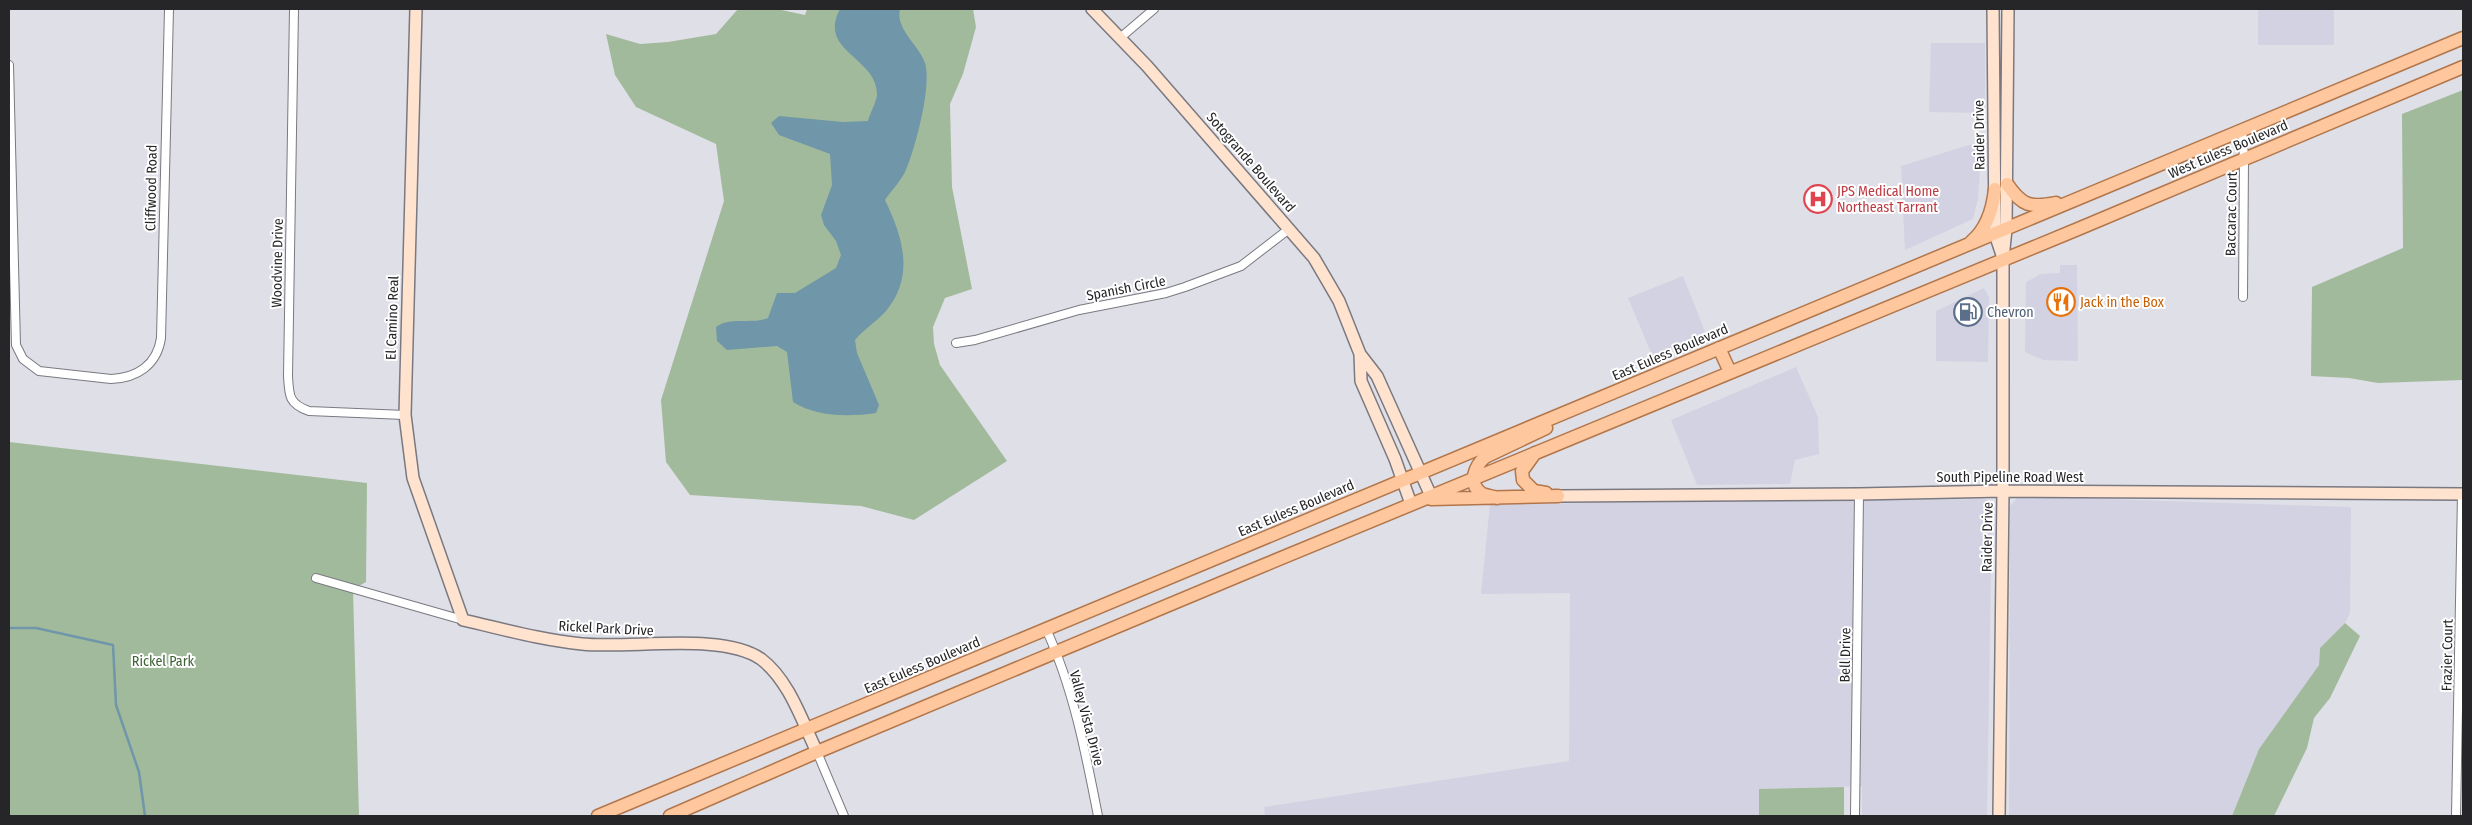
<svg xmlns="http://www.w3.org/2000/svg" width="2472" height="825" font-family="'Fira Sans Condensed',sans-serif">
  <rect width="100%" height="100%" fill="#dfdfe8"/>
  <!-- built -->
  <path fill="#d2d2e2" d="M 2258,9 L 2334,9 L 2334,45 L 2258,45 Z
    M 1931,43 L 1985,43 L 1985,113 L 1929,112 Z
    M 1982,141 L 1978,199 L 1973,219 L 1905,250 L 1901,166 Z
    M 2060,265 L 2077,265 L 2078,361 L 2043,360 L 2025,352 L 2026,282 L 2041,274 L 2060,273 Z
    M 1683,276 L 1706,334 L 1652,355 L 1628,298 Z
    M 1984,288 L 1989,297 L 1988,362 L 1936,361 L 1936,311 Z
    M 1796,367 L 1818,417 L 1819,454 L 1795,460 L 1790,484 L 1697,485 L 1671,420 Z
    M 2017,498 L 2070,498 L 2351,507 L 2350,613 L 2345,623 L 2320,648 L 2319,665 L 2259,749 L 2232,816 L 2009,816 L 2010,506 Z
    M 1986,499 L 1992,504 L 1987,816 L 1862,816 L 1862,786 L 1759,789 L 1759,816 L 1265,816 L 1264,807 L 1569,761 L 1570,593 L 1481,594 L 1490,504 Z"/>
  <!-- green -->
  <path fill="#a2ba9c" d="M 738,9 L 777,9 L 805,15 L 807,9 L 973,9 L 976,27 L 963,74 L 950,104 L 952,187 L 972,289 L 945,298 L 933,327 L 934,344 L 940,365 L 1007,461 L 914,520 L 861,506 L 690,495 L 666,462 L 661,400 L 724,201 L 716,144 L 636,107 L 615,75 L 606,34 L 640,44 L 668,42 L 716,34 Z
    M 2463,90 L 2463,380 L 2378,383 L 2349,378 L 2311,376 L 2312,287 L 2403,248 L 2402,114 Z
    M 9,442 L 367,483 L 366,582 L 353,589 L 359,816 L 9,816 Z
    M 2345,623 L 2360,636 L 2330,698 L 2314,718 L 2307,748 L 2274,816 L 2232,816 L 2259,749 L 2319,665 L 2320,648 Z
    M 1844,787 L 1844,816 L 1759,816 L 1759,789 Z"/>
  <!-- water -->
  <path fill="#7096a9" d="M 840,9 L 900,9 C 895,29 919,45 925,63 C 932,86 915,150 905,172 C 900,182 891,191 885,200 C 903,237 915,276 886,311 C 877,321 864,329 855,340 L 857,353 L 879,405 L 876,413 C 848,417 817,417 793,402 L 787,352 L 777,346 L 727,350 L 717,341 L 716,327 C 730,316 751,325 768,318 L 777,293 L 795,293 L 836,268 L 841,255 L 836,241 L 824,225 L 821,215 L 832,185 L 830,154 L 779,135 L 771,123 L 779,116 L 843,122 L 868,121 C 870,113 876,103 877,95 C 878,57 817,52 840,9 Z"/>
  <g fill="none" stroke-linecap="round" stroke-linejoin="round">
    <!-- stream -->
    <path stroke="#7096a9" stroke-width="2.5" d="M 9,628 L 36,628 L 113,645 L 116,705 L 139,772 L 145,816"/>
    <defs>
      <path id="street" d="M 294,9 L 288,376 C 289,396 289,404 309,411 L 405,415
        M 1120,38 L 1154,9
        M 9,65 L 16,345 L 23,359 L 39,371 L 111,379 C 137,378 157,365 161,338 L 169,9
        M 2242,130 L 2244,158 L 2243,297
        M 956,343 L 975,340 L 1079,310 L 1166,293 L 1185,287 L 1241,266 L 1289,229
        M 316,578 L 463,620
        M 1046,629 C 1073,687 1086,754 1098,816
        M 817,752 L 844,816
        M 1855,816 L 1859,494
        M 2456,816 L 2462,494"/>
      <path id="secondary" d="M 416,9 L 405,415 L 413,478 L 463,620 C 503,629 541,640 582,644 C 630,649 723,632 761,659 C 789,680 802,721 817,752
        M 1092,9 L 1147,66 L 1314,258 L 1339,301 L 1360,354 L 1377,376 L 1431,496
        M 1993,9 L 1995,234 L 2002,255
        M 1360,354 L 1361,381 L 1395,459 L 1411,504
        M 1558,496 L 1859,494 L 2003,491 L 2463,494
        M 1999,816 L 2003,491 L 2003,259 L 2006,229 L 2008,9"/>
      <path id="primary" d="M 2007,184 C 2022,206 2030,208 2056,203
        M 1971,242 C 1987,229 1993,208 1995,189
        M 1719,348 L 1730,372
        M 1535,453 L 1522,471 L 1523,480 L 1534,491 L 1546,493
        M 1497,498 C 1492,496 1485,496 1481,493 C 1467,483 1476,465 1485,457 L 1546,428
        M 1431,499 L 1558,496
        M 598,816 L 2463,38
        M 670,816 L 817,752 L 1250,571 L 2078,229 L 2463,67"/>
    </defs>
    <!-- street casing -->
    <use href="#street" stroke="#7a7981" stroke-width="10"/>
    <!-- secondary casing -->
    <use href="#secondary" stroke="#7a7981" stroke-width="14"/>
    <!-- primary casing -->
    <use href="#primary" stroke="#b2764a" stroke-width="15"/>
    <!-- street -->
    <use href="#street" stroke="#fff" stroke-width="8"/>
    <!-- secondary -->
    <use href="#secondary" stroke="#ffe3ce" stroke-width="11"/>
    <!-- primary -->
    <use href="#primary" stroke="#fec79d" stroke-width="12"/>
  </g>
  <!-- icons -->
  <defs>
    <symbol id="hospital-ring" viewBox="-11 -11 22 22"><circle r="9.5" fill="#fff" stroke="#e0444e" stroke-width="1.5"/><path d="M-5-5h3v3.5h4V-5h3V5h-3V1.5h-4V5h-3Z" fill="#e0444e"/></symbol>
    <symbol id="restaurant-ring" viewBox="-11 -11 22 22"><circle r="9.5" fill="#fff" stroke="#e8710a" stroke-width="1.5"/><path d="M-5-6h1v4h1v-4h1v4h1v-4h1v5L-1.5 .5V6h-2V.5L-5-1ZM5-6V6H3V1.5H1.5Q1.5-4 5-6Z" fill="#e8710a"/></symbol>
    <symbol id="fuel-ring" viewBox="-11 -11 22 22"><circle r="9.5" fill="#fff" stroke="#5c6f8a" stroke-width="1.5"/><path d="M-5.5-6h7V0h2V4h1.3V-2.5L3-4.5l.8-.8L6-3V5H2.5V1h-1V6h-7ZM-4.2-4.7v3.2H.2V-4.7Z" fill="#5c6f8a"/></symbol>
  </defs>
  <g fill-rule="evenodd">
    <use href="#hospital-ring" x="1802" y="183" width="32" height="32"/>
    <use href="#restaurant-ring" x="2045" y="286" width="32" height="32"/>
    <use href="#fuel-ring" x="1952" y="296" width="32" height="32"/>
  </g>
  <g text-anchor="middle" stroke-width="4" stroke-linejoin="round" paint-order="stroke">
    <!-- street labels -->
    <g font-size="14" fill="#262629" stroke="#fff">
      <text transform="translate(1979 135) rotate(-91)" y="5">Raider Drive</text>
      <text transform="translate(2228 149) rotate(-23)" y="5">West Euless Boulevard</text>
      <text transform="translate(1251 162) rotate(49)" y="5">Sotogrande Boulevard</text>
      <text transform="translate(151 188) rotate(-89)" y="5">Cliffwood Road</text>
      <text transform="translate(2231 214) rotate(-89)" y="5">Baccarac Court</text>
      <text transform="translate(277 263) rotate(-89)" y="5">Woodvine Drive</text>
      <text transform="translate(1126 288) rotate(-11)" y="5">Spanish Circle</text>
      <text transform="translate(392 318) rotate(-88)" y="5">El Camino Real</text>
      <text transform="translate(1670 352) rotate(-23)" y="5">East Euless Boulevard</text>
      <text x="2010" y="482">South Pipeline Road West</text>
      <text transform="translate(1296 508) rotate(-23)" y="5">East Euless Boulevard</text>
      <text transform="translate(1987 537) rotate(-89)" y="5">Raider Drive</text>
      <text transform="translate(606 628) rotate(3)" y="5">Rickel Park Drive</text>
      <text transform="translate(1845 655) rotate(-89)" y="5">Bell Drive</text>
      <text transform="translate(2447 655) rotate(-89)" y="5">Frazier Court</text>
      <text transform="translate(922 665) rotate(-23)" y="5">East Euless Boulevard</text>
      <text transform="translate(1087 718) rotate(75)" y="5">Valley Vista Drive</text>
    </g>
    <!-- health labels -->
    <g font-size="14" fill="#be3a42" stroke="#fff" text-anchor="start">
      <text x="1837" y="196">JPS Medical Home<tspan x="1837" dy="16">Northeast Tarrant</tspan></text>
    </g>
    <!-- food labels -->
    <g font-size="14" fill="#c56008" stroke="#fff" text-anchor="start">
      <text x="2080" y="307">Jack in the Box</text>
    </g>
    <!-- service labels -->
    <g font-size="14" fill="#4e5e75" stroke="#fff" text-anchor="start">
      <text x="1987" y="317">Chevron</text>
    </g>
    <!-- park labels -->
    <g font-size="14" fill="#3f6336" stroke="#fff">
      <text x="163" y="666">Rickel Park</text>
    </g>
  </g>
  <!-- border -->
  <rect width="2472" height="825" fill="none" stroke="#262629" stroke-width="20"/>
</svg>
